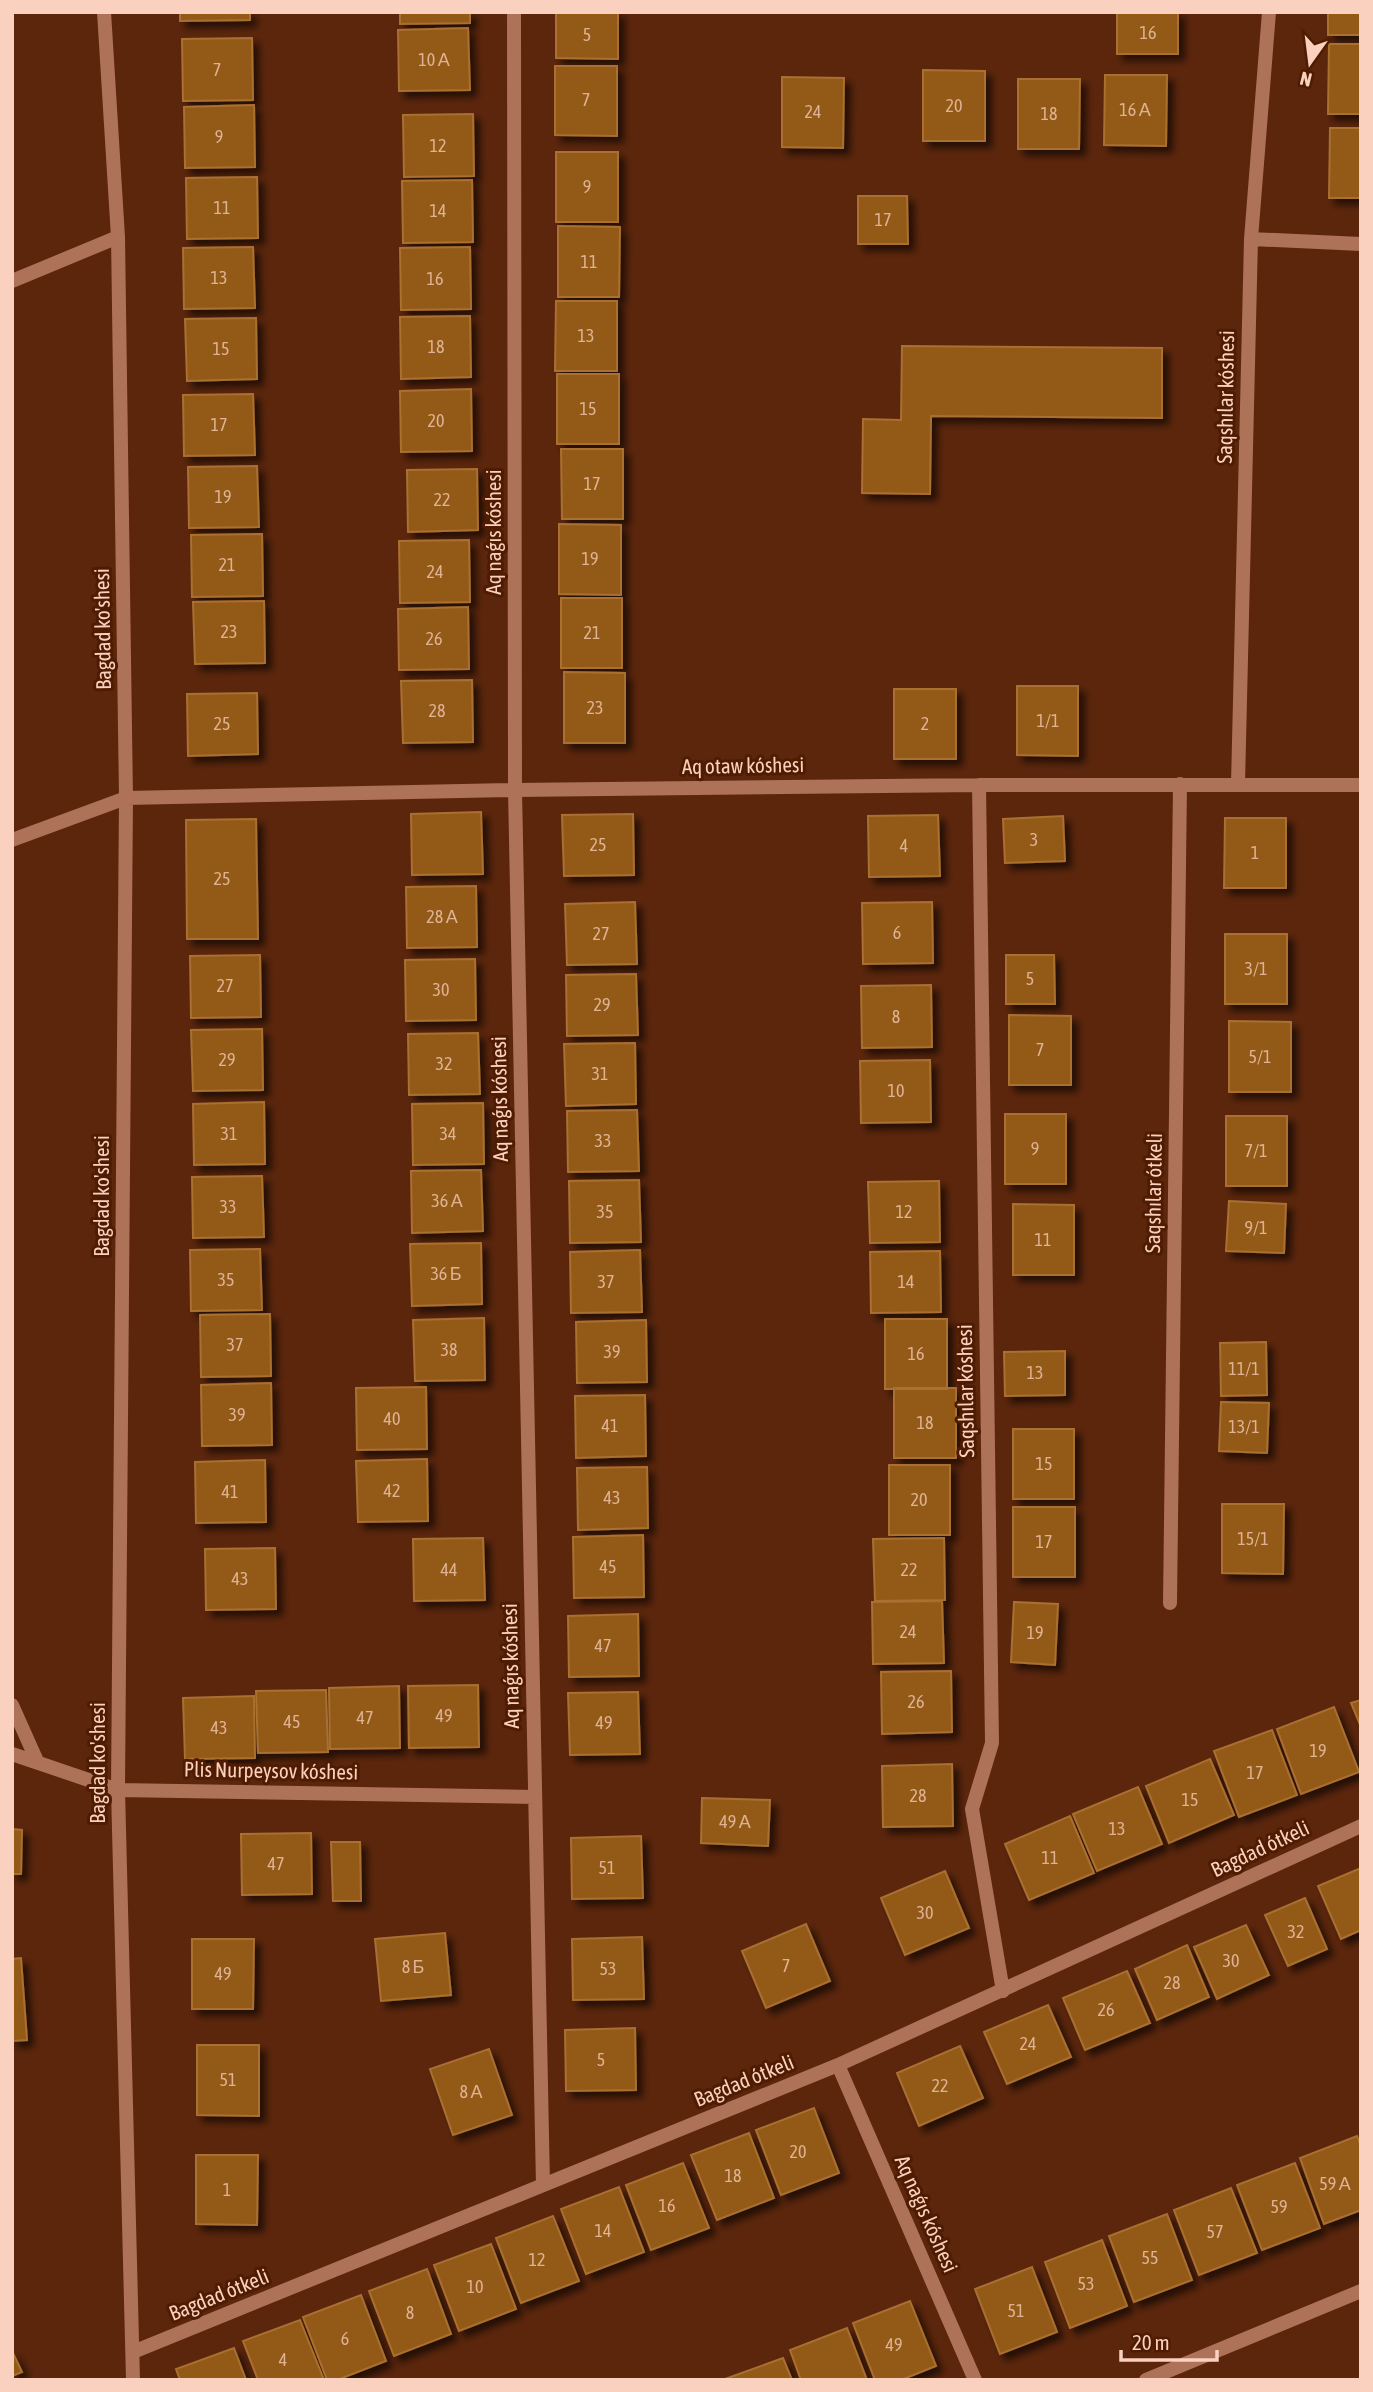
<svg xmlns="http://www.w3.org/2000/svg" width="1373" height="2392" font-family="'Asap Condensed',sans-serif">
  <defs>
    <filter id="shadow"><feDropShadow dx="6" dy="6" stdDeviation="3.5" flood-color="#0009"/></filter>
  </defs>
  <rect width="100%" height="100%" fill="#5b260c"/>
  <!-- building -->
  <path fill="#925a18" stroke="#a96f31" stroke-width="2" filter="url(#shadow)" d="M 180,12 L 250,12 L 250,20 L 180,21 Z
    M 400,12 L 470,12 L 470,23 L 400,24 Z
    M 556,12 L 618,12 L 618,59 L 556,58 Z
    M 1117,12 L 1178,12 L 1178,54 L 1117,54 Z
    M 1328,12 L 1361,12 L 1361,35 L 1328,35 Z
    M 468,28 L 470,90 L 399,91 L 398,30 Z
    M 252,38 L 253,100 L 183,101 L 182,39 Z
    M 1329,44 L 1361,44 L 1361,114 L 1328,114 Z
    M 555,66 L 617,66 L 617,136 L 555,135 Z
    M 923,70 L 985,71 L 985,141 L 923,141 Z
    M 1105,75 L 1167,75 L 1166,146 L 1104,145 Z
    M 782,77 L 844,78 L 843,148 L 782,147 Z
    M 1018,79 L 1080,79 L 1079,149 L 1018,149 Z
    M 254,105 L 255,167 L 185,168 L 184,107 Z
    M 473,114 L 474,176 L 404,177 L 403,115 Z
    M 1330,128 L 1361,128 L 1361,198 L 1329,198 Z
    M 556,152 L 618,152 L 618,222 L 556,222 Z
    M 257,177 L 258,238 L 187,239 L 186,178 Z
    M 472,180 L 473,242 L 403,243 L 402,181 Z
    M 858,196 L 907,196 L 908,244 L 858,244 Z
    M 558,226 L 620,227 L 619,297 L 558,297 Z
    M 253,247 L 255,308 L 184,309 L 183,248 Z
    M 470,247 L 471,309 L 401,310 L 400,248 Z
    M 556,301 L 617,301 L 617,371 L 555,371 Z
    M 470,316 L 471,377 L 401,379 L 400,317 Z
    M 256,318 L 257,379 L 187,381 L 185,319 Z
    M 902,346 L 1162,348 L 1162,418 L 931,416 L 930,494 L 862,493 L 863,419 L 901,420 Z
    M 557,374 L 619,374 L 619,444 L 557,444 Z
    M 471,389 L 472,451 L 401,452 L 400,391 Z
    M 253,394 L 255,455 L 184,456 L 183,395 Z
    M 561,449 L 623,449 L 623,519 L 562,519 Z
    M 257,466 L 259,527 L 189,528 L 188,467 Z
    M 477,469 L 478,530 L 408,532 L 407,470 Z
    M 559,524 L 621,525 L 621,595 L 559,594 Z
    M 262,534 L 263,596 L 192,597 L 191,535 Z
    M 469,540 L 470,602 L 400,603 L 399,541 Z
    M 561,598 L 622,598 L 622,668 L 561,668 Z
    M 264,601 L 265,663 L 195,664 L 193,602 Z
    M 468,607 L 469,669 L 399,670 L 398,609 Z
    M 564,672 L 625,673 L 625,743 L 564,743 Z
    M 472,680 L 473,742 L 403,743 L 401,681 Z
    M 1017,686 L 1078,686 L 1078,756 L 1017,755 Z
    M 894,689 L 956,689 L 956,759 L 894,759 Z
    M 257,693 L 258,754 L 188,756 L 187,694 Z
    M 481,812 L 483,874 L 412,875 L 411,814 Z
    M 633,814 L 634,875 L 564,876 L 562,815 Z
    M 938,815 L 940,876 L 869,877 L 868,816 Z
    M 1063,816 L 1065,861 L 1005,863 L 1003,819 Z
    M 1225,818 L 1286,818 L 1286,888 L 1224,888 Z
    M 256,819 L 258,939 L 187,939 L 186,820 Z
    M 476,886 L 477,947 L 407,948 L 406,887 Z
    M 635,902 L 637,964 L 567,965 L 565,904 Z
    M 932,902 L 933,963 L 863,964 L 862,903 Z
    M 1225,934 L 1287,934 L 1287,1004 L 1225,1004 Z
    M 260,955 L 261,1017 L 191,1018 L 190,956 Z
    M 1006,955 L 1054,955 L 1055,1004 L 1006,1004 Z
    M 475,959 L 476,1020 L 406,1021 L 405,960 Z
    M 636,974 L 638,1035 L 567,1036 L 566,975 Z
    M 931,985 L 932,1047 L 862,1048 L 861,986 Z
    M 1009,1015 L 1071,1016 L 1071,1085 L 1009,1085 Z
    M 1229,1021 L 1291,1022 L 1291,1092 L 1229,1092 Z
    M 262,1029 L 263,1090 L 193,1091 L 191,1030 Z
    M 478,1033 L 480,1094 L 409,1095 L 408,1034 Z
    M 635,1043 L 636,1104 L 566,1106 L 564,1044 Z
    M 930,1060 L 931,1122 L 861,1123 L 860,1061 Z
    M 264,1102 L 265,1164 L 194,1165 L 193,1104 Z
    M 483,1103 L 484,1164 L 413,1165 L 412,1104 Z
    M 637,1110 L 639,1171 L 568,1172 L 567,1111 Z
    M 1005,1114 L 1066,1114 L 1066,1184 L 1005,1184 Z
    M 1226,1116 L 1287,1116 L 1287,1186 L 1226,1186 Z
    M 481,1170 L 483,1231 L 412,1233 L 411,1171 Z
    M 262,1176 L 264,1237 L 193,1238 L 192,1177 Z
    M 639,1180 L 641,1242 L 570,1243 L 569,1181 Z
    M 939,1181 L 940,1242 L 870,1243 L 868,1182 Z
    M 1229,1201 L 1286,1204 L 1284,1253 L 1226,1251 Z
    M 1013,1204 L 1074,1205 L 1074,1275 L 1013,1275 Z
    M 481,1243 L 482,1304 L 412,1306 L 410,1244 Z
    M 260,1249 L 262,1310 L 191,1311 L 190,1250 Z
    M 640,1250 L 642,1312 L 571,1313 L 570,1252 Z
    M 940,1251 L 941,1312 L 871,1313 L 870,1252 Z
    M 270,1314 L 271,1376 L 201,1377 L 200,1315 Z
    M 484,1318 L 485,1380 L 415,1381 L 413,1320 Z
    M 885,1319 L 947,1319 L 947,1389 L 885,1389 Z
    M 646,1320 L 647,1382 L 577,1383 L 576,1322 Z
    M 1266,1342 L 1267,1395 L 1221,1396 L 1220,1343 Z
    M 1065,1351 L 1065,1395 L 1005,1396 L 1004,1352 Z
    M 271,1383 L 272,1445 L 202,1446 L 201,1385 Z
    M 426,1387 L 427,1449 L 357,1450 L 356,1388 Z
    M 894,1388 L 956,1388 L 956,1458 L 894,1458 Z
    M 645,1395 L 646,1456 L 576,1458 L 575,1396 Z
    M 1221,1402 L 1269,1403 L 1267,1453 L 1219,1451 Z
    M 1013,1429 L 1074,1429 L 1074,1499 L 1013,1499 Z
    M 427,1459 L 428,1521 L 358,1522 L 356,1461 Z
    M 265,1460 L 266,1522 L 196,1523 L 195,1462 Z
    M 889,1465 L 950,1465 L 950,1535 L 889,1535 Z
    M 647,1467 L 648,1528 L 578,1530 L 577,1468 Z
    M 1222,1504 L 1284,1504 L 1283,1574 L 1222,1573 Z
    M 1013,1507 L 1075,1507 L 1075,1577 L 1013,1577 Z
    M 643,1535 L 644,1597 L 574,1598 L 573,1537 Z
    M 483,1538 L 485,1600 L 414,1601 L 413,1539 Z
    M 944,1538 L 945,1600 L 875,1601 L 873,1539 Z
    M 275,1548 L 276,1609 L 206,1610 L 205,1549 Z
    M 942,1601 L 944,1663 L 873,1664 L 872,1602 Z
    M 1014,1602 L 1058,1604 L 1055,1665 L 1011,1662 Z
    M 638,1614 L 639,1676 L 569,1677 L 568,1616 Z
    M 951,1671 L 952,1732 L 882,1734 L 881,1672 Z
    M 478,1685 L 479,1747 L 409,1748 L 408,1686 Z
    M 399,1686 L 400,1748 L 330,1749 L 329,1688 Z
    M 326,1690 L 328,1752 L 258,1753 L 256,1691 Z
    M 638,1692 L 640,1754 L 570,1755 L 568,1693 Z
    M 254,1696 L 255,1758 L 185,1759 L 183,1698 Z
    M 1361,1700 L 1361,1727 L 1351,1703 Z
    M 1334,1707 L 1359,1772 L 1301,1794 L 1277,1729 Z
    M 1272,1730 L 1297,1795 L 1239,1817 L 1214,1751 Z
    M 1210,1759 L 1234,1815 L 1169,1843 L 1146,1786 Z
    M 952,1764 L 953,1826 L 883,1827 L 882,1766 Z
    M 1138,1787 L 1162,1844 L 1097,1871 L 1073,1814 Z
    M 702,1798 L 770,1800 L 768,1846 L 701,1843 Z
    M 1070,1816 L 1094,1873 L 1029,1900 L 1005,1844 Z
    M 12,1829 L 22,1830 L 21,1874 L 12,1874 Z
    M 311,1833 L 312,1894 L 242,1895 L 241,1834 Z
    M 641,1836 L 643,1898 L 572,1899 L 571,1838 Z
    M 331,1842 L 360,1842 L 361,1901 L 333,1901 Z
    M 1361,1868 L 1361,1930 L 1341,1939 L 1318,1886 Z
    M 945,1871 L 969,1928 L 905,1955 L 881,1898 Z
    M 1305,1898 L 1327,1949 L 1288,1966 L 1265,1915 Z
    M 806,1924 L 830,1981 L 766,2008 L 742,1951 Z
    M 1246,1925 L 1269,1975 L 1217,1999 L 1194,1947 Z
    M 445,1933 L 451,1995 L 381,2001 L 375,1939 Z
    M 642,1937 L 644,1999 L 573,2000 L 572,1939 Z
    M 192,1939 L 254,1939 L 253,2009 L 192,2009 Z
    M 1187,1945 L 1209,1997 L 1157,2020 L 1135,1969 Z
    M 21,1958 L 27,2040 L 12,2041 L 12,1959 Z
    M 1127,1971 L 1150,2023 L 1085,2050 L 1063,1998 Z
    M 1048,2005 L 1071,2057 L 1007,2084 L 984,2032 Z
    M 635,2028 L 636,2090 L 566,2091 L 565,2030 Z
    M 197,2045 L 259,2045 L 259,2116 L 197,2115 Z
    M 960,2046 L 983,2098 L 919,2126 L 897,2073 Z
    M 489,2049 L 512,2115 L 453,2135 L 430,2069 Z
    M 814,2108 L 839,2173 L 781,2195 L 756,2130 Z
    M 749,2133 L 774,2198 L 717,2220 L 691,2155 Z
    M 1357,2136 L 1361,2146 L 1361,2210 L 1324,2224 L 1300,2158 Z
    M 196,2155 L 258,2155 L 257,2225 L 196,2224 Z
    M 683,2163 L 709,2228 L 651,2250 L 626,2185 Z
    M 1295,2163 L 1320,2228 L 1262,2250 L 1237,2185 Z
    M 619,2187 L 644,2252 L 586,2274 L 561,2209 Z
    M 1231,2188 L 1257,2253 L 1199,2275 L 1174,2210 Z
    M 1167,2214 L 1192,2280 L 1134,2302 L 1109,2236 Z
    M 553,2216 L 579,2281 L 521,2303 L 496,2238 Z
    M 1102,2240 L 1127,2306 L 1070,2328 L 1045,2262 Z
    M 491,2244 L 516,2309 L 459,2331 L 434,2265 Z
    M 1032,2267 L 1057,2332 L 1000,2354 L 975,2289 Z
    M 427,2269 L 451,2334 L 394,2356 L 369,2291 Z
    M 361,2295 L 386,2361 L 337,2380 L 327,2380 L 303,2317 Z
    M 910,2301 L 936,2366 L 901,2380 L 875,2380 L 853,2323 Z
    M 300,2320 L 324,2380 L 258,2380 L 243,2341 Z
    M 847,2328 L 867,2380 L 801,2380 L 790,2350 Z
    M 234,2348 L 246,2380 L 180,2380 L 176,2369 Z
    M 12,2351 L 22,2372 L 12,2376 Z
    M 783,2358 L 792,2380 L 725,2379 Z"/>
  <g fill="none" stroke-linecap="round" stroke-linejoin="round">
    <!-- street -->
    <path stroke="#ae7258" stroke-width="14" d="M 104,12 L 118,237 L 126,798 L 118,1790 L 133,2380
      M 514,12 L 515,790 L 543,2185
      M 1251,239 L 1361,244
      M 12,281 L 118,237
      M 1238,784 L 1251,239 L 1269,12
      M 979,785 L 992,1743 L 972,1809 L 1003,1991
      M 12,840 L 126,798 L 515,790 L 979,785 L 1361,785
      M 1170,1603 L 1180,784
      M 12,1705 L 37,1761
      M 12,1754 L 118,1790 L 535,1797
      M 838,2065 L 975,2380
      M 133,2352 L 838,2065 L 1361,1826
      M 1146,2380 L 1361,2291"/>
  </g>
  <g text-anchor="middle" stroke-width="6" stroke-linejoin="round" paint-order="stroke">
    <!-- number labels -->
    <g font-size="18" fill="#e0b294">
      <text x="1148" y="39">16</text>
      <text x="587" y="41">5</text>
      <text x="434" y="66">10 А</text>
      <text x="217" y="76">7</text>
      <text x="586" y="106">7</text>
      <text x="954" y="112">20</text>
      <text x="1135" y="116">16 А</text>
      <text x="813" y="118">24</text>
      <text x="1049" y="120">18</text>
      <text x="219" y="143">9</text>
      <text x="438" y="152">12</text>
      <text x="587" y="193">9</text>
      <text x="222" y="214">11</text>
      <text x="438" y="217">14</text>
      <text x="883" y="226">17</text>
      <text x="589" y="268">11</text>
      <text x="219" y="284">13</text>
      <text x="435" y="285">16</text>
      <text x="586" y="342">13</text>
      <text x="436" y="353">18</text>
      <text x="221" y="355">15</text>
      <text x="588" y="415">15</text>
      <text x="436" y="427">20</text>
      <text x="219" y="431">17</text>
      <text x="592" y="490">17</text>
      <text x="223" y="503">19</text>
      <text x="442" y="506">22</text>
      <text x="590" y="565">19</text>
      <text x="227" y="571">21</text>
      <text x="435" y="578">24</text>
      <text x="229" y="638">23</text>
      <text x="592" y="639">21</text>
      <text x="434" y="645">26</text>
      <text x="595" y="714">23</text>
      <text x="437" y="717">28</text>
      <text x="1048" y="727">1/1</text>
      <text x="222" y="730">25</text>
      <text x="925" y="730">2</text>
      <text x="1034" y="846">3</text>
      <text x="598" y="851">25</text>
      <text x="904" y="852">4</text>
      <text x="1255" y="859">1</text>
      <text x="222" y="885">25</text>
      <text x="442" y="923">28 А</text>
      <text x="897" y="939">6</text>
      <text x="601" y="940">27</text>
      <text x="1256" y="975">3/1</text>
      <text x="1030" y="985">5</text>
      <text x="225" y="992">27</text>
      <text x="441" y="996">30</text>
      <text x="602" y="1011">29</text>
      <text x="896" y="1023">8</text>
      <text x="1040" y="1056">7</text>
      <text x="1260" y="1063">5/1</text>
      <text x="227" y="1066">29</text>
      <text x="444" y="1070">32</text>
      <text x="600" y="1080">31</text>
      <text x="896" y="1097">10</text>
      <text x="229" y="1140">31</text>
      <text x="448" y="1140">34</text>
      <text x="603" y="1147">33</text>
      <text x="1035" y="1155">9</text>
      <text x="1256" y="1157">7/1</text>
      <text x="447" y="1207">36 А</text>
      <text x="228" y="1213">33</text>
      <text x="605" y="1218">35</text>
      <text x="904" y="1218">12</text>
      <text x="1256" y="1234">9/1</text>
      <text x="1043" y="1246">11</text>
      <text x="446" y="1280">36 Б</text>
      <text x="226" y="1286">35</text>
      <text x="606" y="1288">37</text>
      <text x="906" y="1288">14</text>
      <text x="235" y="1351">37</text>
      <text x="449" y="1356">38</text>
      <text x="612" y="1358">39</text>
      <text x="916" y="1360">16</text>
      <text x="1244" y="1375">11/1</text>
      <text x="1035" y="1379">13</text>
      <text x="237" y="1421">39</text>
      <text x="392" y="1425">40</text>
      <text x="925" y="1429">18</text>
      <text x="610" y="1432">41</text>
      <text x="1244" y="1433">13/1</text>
      <text x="1044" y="1470">15</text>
      <text x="392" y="1497">42</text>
      <text x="230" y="1498">41</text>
      <text x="612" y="1504">43</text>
      <text x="919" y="1506">20</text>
      <text x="1253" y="1545">15/1</text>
      <text x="1044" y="1548">17</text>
      <text x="608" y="1573">45</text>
      <text x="449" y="1576">44</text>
      <text x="909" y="1576">22</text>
      <text x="240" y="1585">43</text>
      <text x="908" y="1638">24</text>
      <text x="1035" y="1639">19</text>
      <text x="603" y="1652">47</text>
      <text x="916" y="1708">26</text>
      <text x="444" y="1722">49</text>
      <text x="365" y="1724">47</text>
      <text x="292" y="1728">45</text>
      <text x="604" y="1729">49</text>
      <text x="219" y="1734">43</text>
      <text x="1318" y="1757">19</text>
      <text x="1255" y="1779">17</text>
      <text x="918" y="1802">28</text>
      <text x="1190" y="1806">15</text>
      <text x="735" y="1828">49 А</text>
      <text x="1117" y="1835">13</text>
      <text x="1050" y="1864">11</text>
      <text x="276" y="1870">47</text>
      <text x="607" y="1874">51</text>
      <text x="925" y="1919">30</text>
      <text x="1296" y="1938">32</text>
      <text x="1231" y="1967">30</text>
      <text x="786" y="1972">7</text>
      <text x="413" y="1973">8 Б</text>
      <text x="608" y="1975">53</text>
      <text x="223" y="1980">49</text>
      <text x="1172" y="1989">28</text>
      <text x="1106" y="2016">26</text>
      <text x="1028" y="2050">24</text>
      <text x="601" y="2066">5</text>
      <text x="228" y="2086">51</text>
      <text x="940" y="2092">22</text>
      <text x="471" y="2098">8 А</text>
      <text x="798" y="2158">20</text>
      <text x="733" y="2182">18</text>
      <text x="1335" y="2190">59 А</text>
      <text x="227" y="2196">1</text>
      <text x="667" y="2212">16</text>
      <text x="1279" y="2213">59</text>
      <text x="603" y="2237">14</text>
      <text x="1215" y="2238">57</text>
      <text x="1150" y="2264">55</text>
      <text x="537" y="2266">12</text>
      <text x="1086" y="2290">53</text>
      <text x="475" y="2293">10</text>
      <text x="1016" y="2317">51</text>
      <text x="410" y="2319">8</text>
      <text x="345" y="2345">6</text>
      <text x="894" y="2351">49</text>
      <text x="283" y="2366">4</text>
    </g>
    <!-- street labels -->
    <g font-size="21" fill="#fad0be" stroke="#4f1c01">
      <text transform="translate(1226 397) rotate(-89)" y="7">Saqshılar kóshesi</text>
      <text transform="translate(494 532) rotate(-90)" y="7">Aq naǵıs kóshesi</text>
      <text transform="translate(103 629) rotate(-91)" y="7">Bagdad ko'shesi</text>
      <text transform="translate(743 766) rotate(-1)" y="7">Aq otaw kóshesi</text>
      <text transform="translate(500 1099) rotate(-91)" y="7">Aq naǵıs kóshesi</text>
      <text transform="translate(1154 1193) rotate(-89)" y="7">Saqshılar ótkeli</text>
      <text transform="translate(102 1196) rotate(-90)" y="7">Bagdad ko'shesi</text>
      <text transform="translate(966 1391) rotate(-91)" y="7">Saqshılar kóshesi</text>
      <text transform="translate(511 1666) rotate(-91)" y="7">Aq naǵıs kóshesi</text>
      <text transform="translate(98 1763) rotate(-90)" y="7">Bagdad ko'shesi</text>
      <text transform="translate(271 1771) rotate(1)" y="7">Plis Nurpeysov kóshesi</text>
      <text transform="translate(1260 1849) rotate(-25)" y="7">Bagdad ótkeli</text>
      <text transform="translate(744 2081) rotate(-22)" y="7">Bagdad ótkeli</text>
      <text transform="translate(926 2214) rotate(66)" y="7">Aq naǵıs kóshesi</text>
      <text transform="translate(219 2295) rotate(-22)" y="7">Bagdad ótkeli</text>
    </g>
  </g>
  <!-- border -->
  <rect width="1373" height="2392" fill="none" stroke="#fad0be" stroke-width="28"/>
  <!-- north arrow -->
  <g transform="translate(1310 63) rotate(194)" stroke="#4f1c01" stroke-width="5" paint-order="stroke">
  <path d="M0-5L12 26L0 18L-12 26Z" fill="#fad0be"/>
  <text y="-10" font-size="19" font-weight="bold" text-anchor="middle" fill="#fad0be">N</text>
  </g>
  <!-- scale -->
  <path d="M1121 2350v10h96v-10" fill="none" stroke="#fad0be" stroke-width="3.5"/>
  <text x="1132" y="2350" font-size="21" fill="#fad0be" stroke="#4f1c01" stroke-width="5" paint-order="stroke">20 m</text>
</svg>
